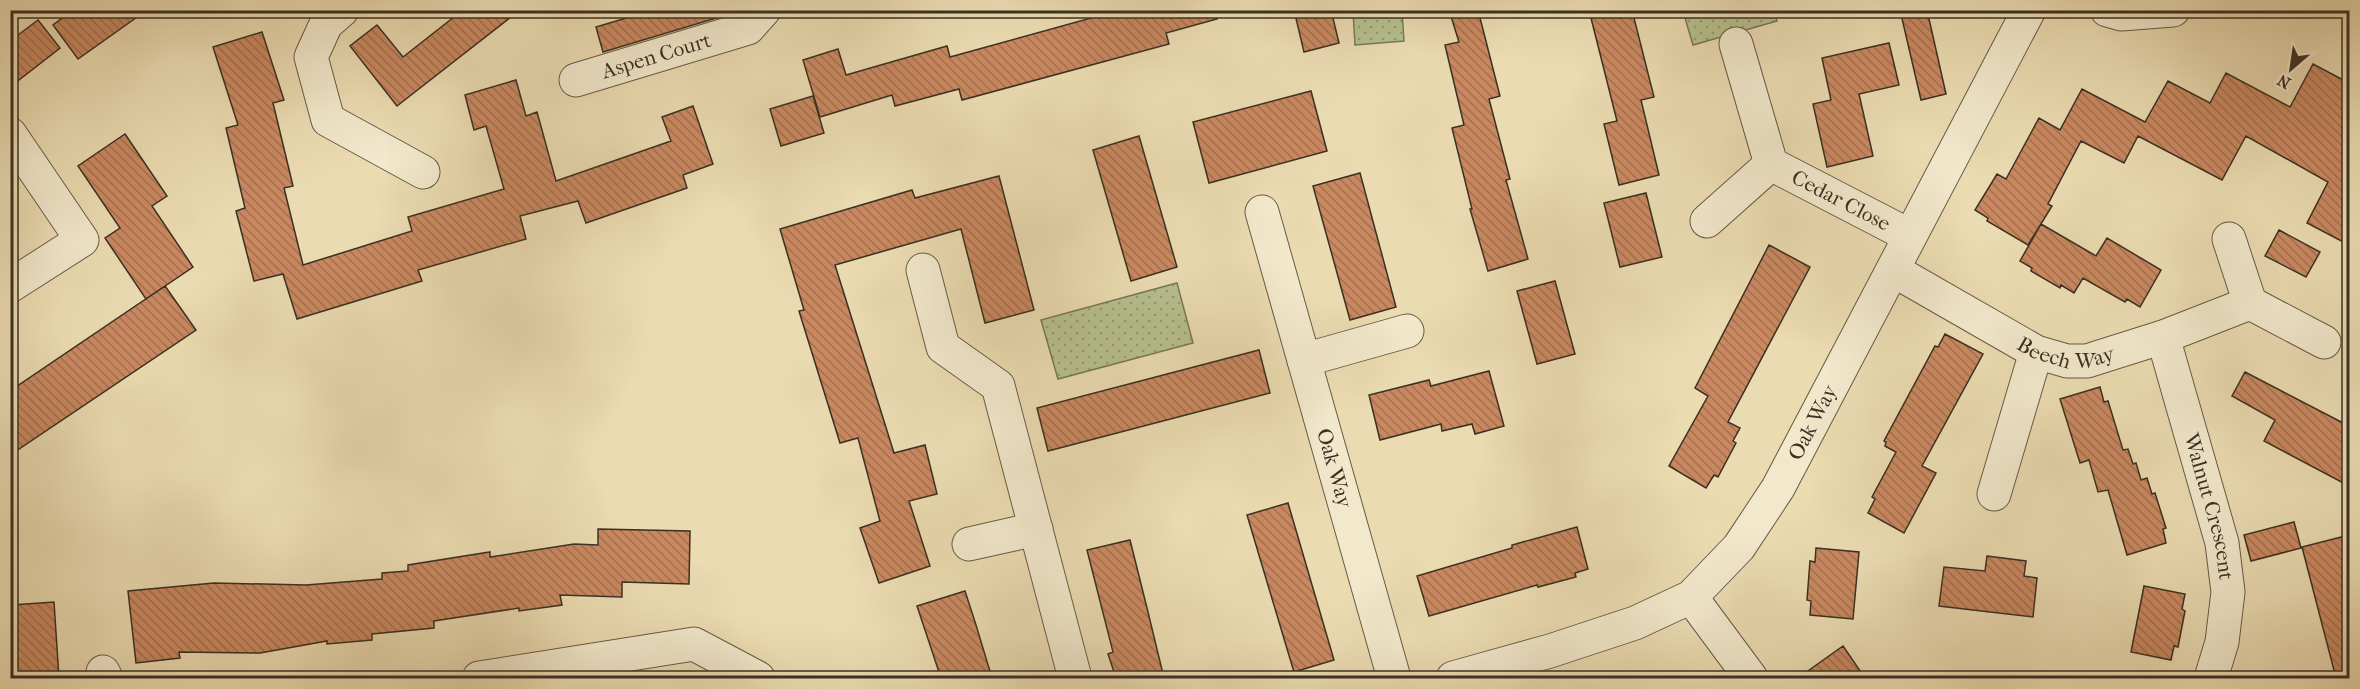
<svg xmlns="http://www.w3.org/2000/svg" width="2360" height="689" font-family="'IM FELL French Canon',serif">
  <defs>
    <pattern id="green-dots" width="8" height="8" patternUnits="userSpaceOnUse" patternTransform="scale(1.5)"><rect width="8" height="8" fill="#b6c08d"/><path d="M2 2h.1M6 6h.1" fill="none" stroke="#959c73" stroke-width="1.8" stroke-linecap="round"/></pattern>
    <pattern id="building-back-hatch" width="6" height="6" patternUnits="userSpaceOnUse" patternTransform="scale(1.5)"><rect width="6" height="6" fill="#c98860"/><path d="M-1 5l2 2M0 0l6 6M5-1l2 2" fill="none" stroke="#a4704f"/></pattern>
  </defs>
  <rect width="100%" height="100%" fill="#ebdbb1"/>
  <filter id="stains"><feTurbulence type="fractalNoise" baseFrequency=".00333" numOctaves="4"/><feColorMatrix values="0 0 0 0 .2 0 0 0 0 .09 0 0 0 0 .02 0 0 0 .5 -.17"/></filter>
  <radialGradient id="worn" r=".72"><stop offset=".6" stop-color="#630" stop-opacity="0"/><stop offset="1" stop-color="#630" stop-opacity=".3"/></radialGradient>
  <!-- green -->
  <path fill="url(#green-dots)" stroke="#787858" stroke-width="1.5" d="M 1353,11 L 1402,11 L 1404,41 L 1355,45 Z
    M 1683,11 L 1774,11 L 1777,21 L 1693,45 Z
    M 1177,283 L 1193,343 L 1058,379 L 1041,320 Z"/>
  <!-- building -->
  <path fill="url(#building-back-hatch)" stroke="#3a3023" stroke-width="1.5" d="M 73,10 L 147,10 L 78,59 L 53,25 Z
    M 463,10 L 520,10 L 397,106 L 350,46 L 377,25 L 403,57 Z
    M 653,10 L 722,10 L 723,16 L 603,52 L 596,27 Z
    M 1120,10 L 1216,10 L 1217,19 L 1166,33 L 1169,44 L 962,100 L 959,89 L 895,106 L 892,95 L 820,117 L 803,60 L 838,49 L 846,75 L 947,46 L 950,57 Z
    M 1294,10 L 1331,10 L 1339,43 L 1304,52 Z
    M 1449,10 L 1478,10 L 1500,96 L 1489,99 L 1510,179 L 1506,180 L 1528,259 L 1488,271 L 1470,209 L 1472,209 L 1452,128 L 1464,125 L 1445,45 L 1459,42 Z
    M 1623,10 L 1632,10 L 1654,97 L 1641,100 L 1659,175 L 1619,185 L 1604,124 L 1617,121 L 1591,18 Z
    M 1900,10 L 1927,10 L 1946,94 L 1921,100 Z
    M 38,20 L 60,48 L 10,87 L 10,41 Z
    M 262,32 L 284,100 L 273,103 L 293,186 L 284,188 L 303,265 L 412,231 L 408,217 L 504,189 L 486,126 L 474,130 L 465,95 L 516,80 L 526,116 L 537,112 L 556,181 L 671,141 L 662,117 L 693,106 L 713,164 L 683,175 L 687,188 L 586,223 L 578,201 L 520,216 L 526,239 L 418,270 L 422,281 L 297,319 L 283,274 L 254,281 L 236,211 L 245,208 L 226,128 L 238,125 L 213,47 Z
    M 1889,43 L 1899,85 L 1859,94 L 1873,156 L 1827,167 L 1813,104 L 1831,100 L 1822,58 Z
    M 2313,64 L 2349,83 L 2349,245 L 2307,223 L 2328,182 L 2246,136 L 2222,180 L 2138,136 L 2124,163 L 2081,141 L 2048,204 L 2052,206 L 2028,245 L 1987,221 L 1988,218 L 1975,210 L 1997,174 L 2006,179 L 2039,118 L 2060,130 L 2082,89 L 2145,122 L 2168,81 L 2210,103 L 2226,73 L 2290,107 Z
    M 1311,91 L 1327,151 L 1209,183 L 1193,122 Z
    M 813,96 L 824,133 L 781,146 L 770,109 Z
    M 125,134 L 167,196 L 152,206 L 193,267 L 146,299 L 105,238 L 120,228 L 78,166 Z
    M 1139,136 L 1177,267 L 1131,281 L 1093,150 Z
    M 1360,173 L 1396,307 L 1350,320 L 1313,186 Z
    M 999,176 L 1034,310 L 985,323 L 961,229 L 835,265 L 894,453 L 925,445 L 937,494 L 909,501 L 930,566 L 879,583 L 860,528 L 880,521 L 858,438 L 840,443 L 799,311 L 804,310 L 780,229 L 912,190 L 915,198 Z
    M 1646,193 L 1662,257 L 1620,267 L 1604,203 Z
    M 2041,224 L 2096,256 L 2107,238 L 2161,270 L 2140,307 L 2127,299 L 2125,302 L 2083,278 L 2074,293 L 2061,285 L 2060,288 L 2031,271 L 2032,268 L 2020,261 Z
    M 2279,230 L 2320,252 L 2306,277 L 2265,256 Z
    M 1769,245 L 1810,267 L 1728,422 L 1740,428 L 1733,441 L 1736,443 L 1718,477 L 1714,475 L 1706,488 L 1669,466 L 1708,396 L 1695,388 Z
    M 1555,281 L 1575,354 L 1537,364 L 1517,291 Z
    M 165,286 L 196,330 L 10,455 L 10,391 Z
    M 1945,334 L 1983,354 L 1922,466 L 1936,473 L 1904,533 L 1868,513 L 1875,499 L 1872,497 L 1896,452 L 1885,446 L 1886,442 L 1884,441 L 1935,346 L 1938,347 Z
    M 1259,350 L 1270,393 L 1048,451 L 1037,408 Z
    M 1489,371 L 1504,426 L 1475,434 L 1472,424 L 1442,431 L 1441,424 L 1380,440 L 1369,395 L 1429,380 L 1431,386 Z
    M 2245,372 L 2349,426 L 2349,486 L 2264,441 L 2275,420 L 2232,396 Z
    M 2100,387 L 2104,402 L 2108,401 L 2123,450 L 2128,449 L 2133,464 L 2136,463 L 2141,480 L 2147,478 L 2152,494 L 2155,493 L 2166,528 L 2163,529 L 2166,543 L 2127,555 L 2108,490 L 2098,492 L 2089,460 L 2080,463 L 2060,399 Z
    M 1288,503 L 1334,660 L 1294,672 L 1247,515 Z
    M 2294,522 L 2301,548 L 2251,561 L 2244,535 Z
    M 1577,527 L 1588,569 L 1575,573 L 1576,577 L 1538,587 L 1537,585 L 1429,616 L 1417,576 L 1512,548 L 1512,545 Z
    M 598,529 L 690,531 L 689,584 L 622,582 L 622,597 L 560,595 L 562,605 L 519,611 L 519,608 L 434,621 L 434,628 L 372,634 L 372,640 L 327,644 L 327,641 L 260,653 L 179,652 L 180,658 L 136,663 L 128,591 L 214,583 L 306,585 L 382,579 L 382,573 L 408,571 L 408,565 L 490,552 L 490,557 L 574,544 L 598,545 Z
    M 2349,535 L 2349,678 L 2336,678 L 2302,547 Z
    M 1130,540 L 1147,608 L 1164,678 L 1116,678 L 1108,654 L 1113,652 L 1087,550 Z
    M 1816,548 L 1859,552 L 1853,619 L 1810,615 L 1811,601 L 1807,600 L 1810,561 L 1815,562 Z
    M 1987,556 L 2026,561 L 2024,576 L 2037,578 L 2033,617 L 1939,606 L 1944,567 L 1985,571 Z
    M 2144,586 L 2185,594 L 2182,609 L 2185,611 L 2178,647 L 2174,646 L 2171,660 L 2131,652 Z
    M 965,591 L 976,625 L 992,678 L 941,678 L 917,606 Z
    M 54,602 L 59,678 L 17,678 L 12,605 Z
    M 1843,646 L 1865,678 L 1798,678 Z"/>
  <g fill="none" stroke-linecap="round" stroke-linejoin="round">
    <defs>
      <g id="minor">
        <path d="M 342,10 L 326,24 L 311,57 L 328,120 L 423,172"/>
        <path d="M 2107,10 L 2121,14 L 2173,10"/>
        <path id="s1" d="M 1736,44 L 1771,164 L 1910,236"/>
        <path id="s2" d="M 576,80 L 748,28 L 764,10"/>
        <path d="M 10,134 L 82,240 L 10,286"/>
        <path id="s3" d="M 1262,212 L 1394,678"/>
        <path d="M 1707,221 L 1771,164"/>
        <path d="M 2229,239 L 2250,303"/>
        <path d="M 923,270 L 943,347 L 998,386 L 1075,678"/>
        <path id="s4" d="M 1893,270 L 2036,352 L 2067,361 L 2087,361 L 2163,337 L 2250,303 L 2324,342"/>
        <path id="s5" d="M 2163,337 L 2222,543 L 2228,592 L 2222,642 L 2211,678"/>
        <path d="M 1304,360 L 1407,331"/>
        <path d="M 1994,494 L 2036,352"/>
        <path d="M 969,544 L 1036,529"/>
        <path d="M 1691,597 L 1751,678"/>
        <path d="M 103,672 L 106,678"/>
        <path d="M 479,678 L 694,644 L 758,678"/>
        <path id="s6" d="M 1453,678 L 1550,651 L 1635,623 L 1691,597 L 1739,547 L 1778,488 L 2029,10"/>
      </g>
    </defs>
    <!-- minor casing -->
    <use href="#minor" stroke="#665b46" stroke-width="35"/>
    <!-- minor -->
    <use href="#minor" stroke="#f2e8cc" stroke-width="33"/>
  </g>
  <g text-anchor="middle" stroke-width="4.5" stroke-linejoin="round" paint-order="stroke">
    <!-- street labels -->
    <g font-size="21" fill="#3a3023" stroke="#f2e8cc">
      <text dy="7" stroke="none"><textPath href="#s2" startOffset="84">Aspen Court</textPath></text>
      <text dy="7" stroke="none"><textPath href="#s1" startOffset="204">Cedar Close</textPath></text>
      <text dy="7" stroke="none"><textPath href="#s4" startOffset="195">Beech Way</textPath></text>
      <text dy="7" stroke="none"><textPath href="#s6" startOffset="466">Oak Way</textPath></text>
      <text dy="7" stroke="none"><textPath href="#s3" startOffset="266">Oak Way</textPath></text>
      <text dy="7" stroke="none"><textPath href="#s5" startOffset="176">Walnut Crescent</textPath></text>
    </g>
  </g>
  <!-- margin -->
  <rect width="2360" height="689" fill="none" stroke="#ebdbb1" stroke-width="36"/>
  <rect x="12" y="12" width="2336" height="665" fill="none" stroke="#3a3023" stroke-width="3"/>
  <rect x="18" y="18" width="2324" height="653" fill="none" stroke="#3a3023" stroke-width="1.5"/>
  <!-- north arrow -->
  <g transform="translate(2291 69) rotate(209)" stroke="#f2e8cc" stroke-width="4.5" paint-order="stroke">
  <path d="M0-4.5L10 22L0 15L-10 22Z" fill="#3a3023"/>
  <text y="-9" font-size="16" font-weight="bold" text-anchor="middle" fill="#3a3023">N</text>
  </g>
  <rect width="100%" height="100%" filter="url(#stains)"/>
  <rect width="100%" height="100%" fill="url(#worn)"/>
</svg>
